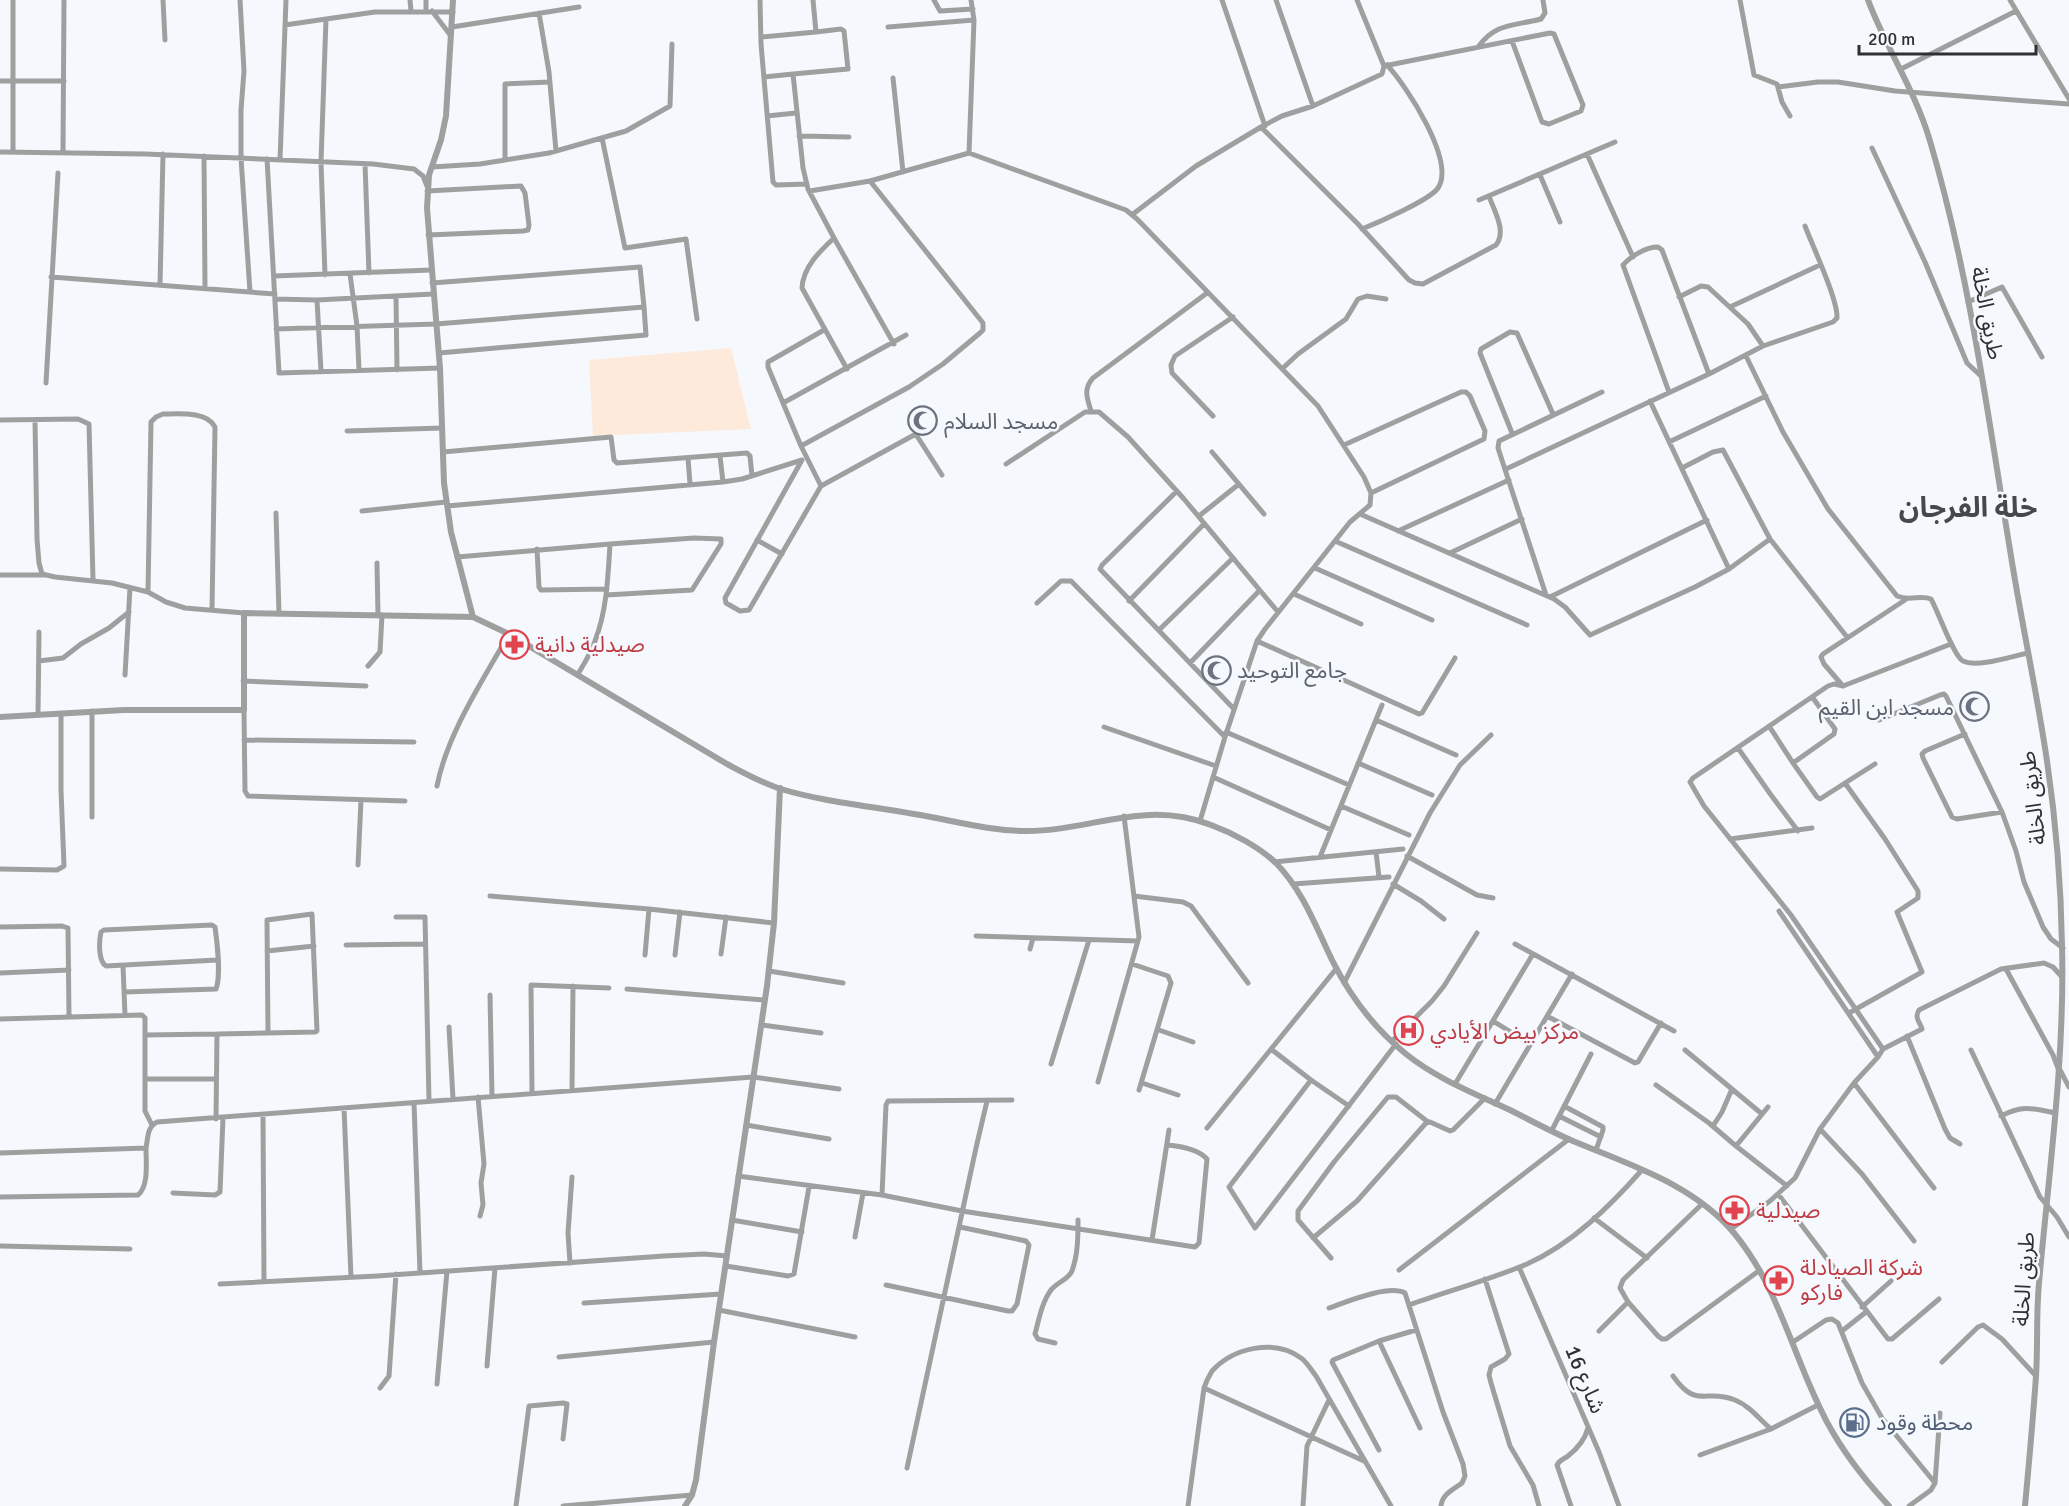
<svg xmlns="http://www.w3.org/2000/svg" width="2069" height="1506" font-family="Signika,'Noto Sans Arabic',sans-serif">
  <rect width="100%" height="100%" fill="#f5f8fd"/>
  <!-- industrial -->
  <path fill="#feeada" d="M 731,348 L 751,429 L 593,436 L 589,360 Z"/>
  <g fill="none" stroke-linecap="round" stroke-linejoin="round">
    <!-- minor -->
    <path stroke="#9ea0a0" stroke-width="5" d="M 163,0 L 165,40
      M 240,0 L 244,71 L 241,110 L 241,158 L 250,292
      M 410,0 L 411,11
      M 760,0 L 761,44 L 773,182 L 776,185 L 807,184
      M 934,0 L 940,11 L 973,9
      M 1222,0 L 1265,126
      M 1276,0 L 1313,106
      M 1740,0 L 1754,75 L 1777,84 L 1782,102 L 1790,116
      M 2010,0 L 2069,99
      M 426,11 L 426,0
      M 432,11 L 451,36
      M 539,13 L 549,72 L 556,151
      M 326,19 L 375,12 L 453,12
      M 285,25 L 326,19 L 321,162 L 325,275
      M 452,27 L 579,7
      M 888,27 L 974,20
      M 761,37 L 816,32
      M 1478,47 C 1496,22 1516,26 1541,19 L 1545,13 L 1543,0
      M 1384,66 L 1550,33 L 1554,34 L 1583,105 L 1581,111 L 1549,124 L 1542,122 L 1512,41
      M 1901,69 L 2016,11
      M 793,74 L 848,69 L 844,31 L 841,29 L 816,32 L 813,0
      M 764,77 L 793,74 L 803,168 L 808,189 L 834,238 L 894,344
      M 893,78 L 903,172
      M 0,81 L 64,81
      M 1778,87 L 1818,82 L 1838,82 L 1895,91 L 2069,104
      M 767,116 L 796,113
      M 1261,127 L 1358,224 L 1409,280 L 1415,283 L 1423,284 L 1496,245 C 1507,231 1494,211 1489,196
      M 799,136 L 849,137
      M 602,138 L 625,248 L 686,239 L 697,319
      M 1872,148 L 1925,262 L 1967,363 L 1982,377
      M 13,151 L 13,0
      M 0,152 L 145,154 L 373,164 L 414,169 L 423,176 L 427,186
      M 63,152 L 64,0
      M 969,153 L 974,20 L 971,0
      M 1587,154 L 1633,257
      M 204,156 L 205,288
      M 267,159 L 279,373 L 440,368
      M 280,160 L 286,0
      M 505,160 L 505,84 L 550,82
      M 365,164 L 369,273
      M 432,167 L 480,164 L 549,153 L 626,131 L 670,106 L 672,44
      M 1540,175 L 1560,222
      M 427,191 L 521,186 L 525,193 L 529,225 L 528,230 L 523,231 L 428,235
      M 810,191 L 870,181 L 969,153 L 1126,210 L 1137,219 L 1318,406 L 1364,477 L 1371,493 L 1370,505 L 1350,522 L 1265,629 L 1257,641 L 1225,737 L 1200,821
      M 1479,200 L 1615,142
      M 1133,214 L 1196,166 L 1261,127 L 1282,116 L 1313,106 L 1382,74 L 1384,66 L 1357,0
      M 1362,229 C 1377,223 1430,200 1438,188 C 1456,161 1406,85 1387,65
      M 834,238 C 820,251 803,267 802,288 L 847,369
      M 350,274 L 357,326 L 359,370
      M 274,276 L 431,270
      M 51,277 L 275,294
      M 432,283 L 640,267 L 644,307
      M 160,285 L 163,154
      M 396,296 L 397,370
      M 275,299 L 317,300 L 433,294
      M 317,300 L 321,371
      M 1968,302 L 2002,287 L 2042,357
      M 1730,307 L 1820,265
      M 276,329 L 436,324 L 644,307 L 646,335 L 439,353
      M 1763,346 L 1833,322 L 1837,318 C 1838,300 1813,247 1805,226
      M 1746,356 L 1783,432 L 1828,509 L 1897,596 C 1911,602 1919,594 1931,599 C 1938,611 1954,657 1963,661 C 1978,668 2012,656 2028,653
      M 1283,368 L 1298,354 L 1346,319 L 1358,299 L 1367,296 L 1386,299
      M 46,383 L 58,173
      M 1669,392 L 1623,265 C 1631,256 1646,247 1658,247 L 1662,250 L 1709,374
      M 1650,401 L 1729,569
      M 783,403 L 768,367 L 768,362 L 824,330
      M 1091,411 C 1087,398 1083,389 1093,378 L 1207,293
      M 1213,416 L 1172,373 L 1171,365 L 1175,356 L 1233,317
      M 0,420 L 78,419 L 89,424 L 93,580
      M 35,420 L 37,539 L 39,563 L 42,574 L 55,577 L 112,583 L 148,592 L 166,602 L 185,608 L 244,613
      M 347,431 L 442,428
      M 1512,433 L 1480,353 L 1481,349 L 1510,332 L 1517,333 L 1553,414
      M 1669,442 L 1766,396
      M 1344,445 L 1461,392 L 1466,392 L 1470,396 L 1485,431 L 1484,439 L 1371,493
      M 801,446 L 909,387 L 943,364 L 980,333 L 983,330 L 983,323 L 870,181
      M 443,452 L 611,437 L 614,460 L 617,463 L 747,453 L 750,456 L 752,476
      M 1212,452 L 1264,514
      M 720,456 L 723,482
      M 688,458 L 690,484
      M 802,460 L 725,598 L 726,603 L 740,611 L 749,610 L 821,486 L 801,446 L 783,403 L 906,335
      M 1006,464 L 1085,412 L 1099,412 L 1128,437 L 1184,499 L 1278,612
      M 1506,469 L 1709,374 L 1763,346 L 1748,324 L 1708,287 L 1701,286 L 1679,297
      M 821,486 L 914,435 L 917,436 L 942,475
      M 1177,491 L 1102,565 L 1100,569 L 1234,709
      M 447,506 L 723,482 L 742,479 L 802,460
      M 362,511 L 446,502
      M 276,513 L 279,614
      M 1360,514 L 1554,599 L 1565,607 L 1590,635 L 1695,587 L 1729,569 L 1770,539 L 1723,450 L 1713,452 L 1682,468
      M 1199,516 L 1239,484
      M 1398,531 L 1509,480
      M 1770,539 L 1847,637
      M 757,540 L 782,554
      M 1335,541 L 1527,625
      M 537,549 L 539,587 L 541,590 L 607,589
      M 1450,553 L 1522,519
      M 457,557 L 610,544
      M 377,563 L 378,615
      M 1315,568 L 1432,620
      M 0,575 L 45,575
      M 148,592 L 151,422 L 156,417 L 163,414 C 178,414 207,411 215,427 L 212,610
      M 1294,594 L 1361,624
      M 1546,595 L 1498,448 L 1499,441 L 1602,392
      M 1550,597 L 1707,520
      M 1129,601 L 1204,524
      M 1037,603 L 1061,581 L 1071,581 L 1225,737
      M 1159,630 L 1233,558
      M 1257,641 L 1419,714 L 1422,713 L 1455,658
      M 39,661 L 63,658 L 81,644 L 109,628 L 129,612
      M 1190,663 L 1259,591
      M 368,666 L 380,652 L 382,615
      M 578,674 C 584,664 591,653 595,641 C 607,610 608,576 610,544 L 694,538 L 721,539 L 721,544 L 692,590 L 606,595
      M 125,675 L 130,588
      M 243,681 L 366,686
      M 1843,686 L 1824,664 L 1821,657 L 1823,654 L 1905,600
      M 244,710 L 245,791 L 248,796 L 405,801
      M 92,711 L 92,817
      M 38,715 L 39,632
      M 1376,720 L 1456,755
      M 1879,720 L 1940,695 L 1944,694 L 1946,696 L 2002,812 L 2016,851 L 2024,882 L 2043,927 L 2051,939 L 2063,948
      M 1769,726 L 1793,763 L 1834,734 L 1835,729 L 1813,698
      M 1104,727 L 1216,766
      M 1226,732 L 1349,785
      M 1965,734 L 1925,751 L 1922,754 L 1923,758 L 1952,817 L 1957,819 L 2002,812
      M 244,740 L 414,742
      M 1738,748 L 1771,795 L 1798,831
      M 1358,763 L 1432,795
      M 1793,763 L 1817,797 L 1820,799 L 1875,764
      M 1213,777 L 1331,830
      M 1845,783 L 1885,839 L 1918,891 L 1918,898 L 1897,912 L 1922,972 L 1849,1013
      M 437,786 C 447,734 483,680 509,634
      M 1341,806 L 1409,835
      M 1730,839 L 1812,828
      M 1376,852 L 1379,877
      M 1407,856 L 1477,895 L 1493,898
      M 1320,857 L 1382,705
      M 1274,862 L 1403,849
      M 358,865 L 361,800
      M 0,869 L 57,870 L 64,866 L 61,790 L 61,714
      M 1293,884 L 1389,877
      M 1393,884 L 1421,901 L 1444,919
      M 490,896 L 649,909 L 774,923
      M 1134,896 L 1183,902 L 1191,906 L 1248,983
      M 1779,911 L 1878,1057
      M 396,917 L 425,917 L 429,1101
      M 0,927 L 62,926 L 68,928 L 69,1017
      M 976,936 L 1138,941
      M 1515,944 L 1674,1031
      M 346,945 L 425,944
      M 1030,949 L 1033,938
      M 267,951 L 314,946
      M 721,954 L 726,917
      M 645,955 L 649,909
      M 675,955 L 680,912
      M 1132,964 L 1168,976 L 1171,983 L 1139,1090
      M 123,966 L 125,1015
      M 2006,969 L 2053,1055 L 2058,1068
      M 769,971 L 843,983
      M 0,973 L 69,970
      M 1344,983 L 1430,813 L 1460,765 L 1491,735
      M 627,989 L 765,1000
      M 124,992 L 216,989 C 221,976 217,941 215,927 L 212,925 L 104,930 L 101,932 C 99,941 98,961 106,966 L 217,960
      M 490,995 L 492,1096
      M 1547,1016 L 1635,1063 L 1638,1062 L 1661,1023
      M 0,1019 L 142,1015 L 145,1018 L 145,1035
      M 1493,1021 L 1530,1044
      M 762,1025 L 821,1033
      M 449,1027 L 453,1099
      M 1159,1030 L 1193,1042
      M 217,1034 L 315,1032 L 317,1031 L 312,914 L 267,920 L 268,1033
      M 1907,1036 L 1945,1129 L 1950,1138 L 1960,1144
      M 1392,1041 L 1432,1001 L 1444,986 L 1477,933
      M 1271,1049 L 1311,1080
      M 1883,1049 L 1791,915 L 1704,806 L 1690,782 L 1693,778 L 1828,686 L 1834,684 L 1843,686 L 1951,644
      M 1685,1050 L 1762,1114
      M 1971,1050 L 2040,1197 L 2057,1217 L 2069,1237
      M 1051,1064 L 1089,940
      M 2059,1068 L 2069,1087
      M 145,1079 L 216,1079
      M 1098,1082 L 1139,937 L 1124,816
      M 1142,1083 L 1178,1095
      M 1854,1083 L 1934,1188
      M 1455,1084 L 1533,954
      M 1656,1085 L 1709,1123 L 1736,1146 L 1787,1186
      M 572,1091 L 573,986
      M 532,1093 L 531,985 L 609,988
      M 478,1097 L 484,1164 L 481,1183 L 483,1205 L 480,1216
      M 414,1103 L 420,1273
      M 1495,1104 L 1572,974
      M 1349,1106 L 1311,1080 L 1229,1187 L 1255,1228 L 1396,1044
      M 1564,1106 L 1603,1127 L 1603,1130 L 1596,1150
      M 344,1108 L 351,1277
      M 263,1115 L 264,1281
      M 1559,1116 L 1601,1137
      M 2001,1116 C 2022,1105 2032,1108 2055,1113
      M 152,1125 L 145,1111 L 145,1035 L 217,1034 L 216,1119
      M 746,1125 L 829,1139
      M 1713,1126 L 1722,1112 L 1732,1089
      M 1207,1128 L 1336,969
      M 1820,1129 L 1862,1174 L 1914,1241
      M 1552,1130 L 1591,1054
      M 1736,1146 L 1768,1107
      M 0,1153 L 146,1148 C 148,1138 147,1127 157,1122 L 753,1077 L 839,1089
      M 738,1176 L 882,1195 L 962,1211 L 1195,1247 L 1199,1243 L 1207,1159 C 1198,1149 1180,1146 1167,1145
      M 173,1193 L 215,1195 L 220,1192 L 223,1118
      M 1778,1194 L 1888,1339 L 1892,1339 L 1939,1299
      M 882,1195 L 886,1105 L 888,1101 L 1012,1100
      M 0,1197 L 138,1195 C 149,1186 146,1162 146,1148
      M 1594,1218 L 1647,1258
      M 732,1220 L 802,1232
      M 1731,1229 L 1770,1201 L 1795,1178 L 1820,1129 L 1854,1083 L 1878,1057 L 1883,1049 L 1922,1029 C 1920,1022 1914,1018 1919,1010 L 2001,969 L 2044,963 L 2053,967 L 2062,977
      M 855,1237 L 863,1193
      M 1313,1238 L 1357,1201 L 1426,1123 L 1430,1122 L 1450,1131 L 1453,1130 L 1485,1098
      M 1152,1240 L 1169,1130
      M 0,1246 L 130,1249
      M 1331,1258 L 1298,1220 L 1298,1211 L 1334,1162 L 1388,1097 L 1396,1097 L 1428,1122
      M 570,1263 L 568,1233 L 572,1177
      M 726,1266 L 788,1276 L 794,1274 L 809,1187
      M 1519,1267 L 1599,1452 L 1619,1506
      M 1399,1270 L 1569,1139
      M 1485,1279 L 1509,1354 L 1505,1359 L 1491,1367 L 1489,1375 L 1491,1383 L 1510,1446 L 1533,1485 L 1539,1506
      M 220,1284 L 377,1276 L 664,1256 L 704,1254 L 727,1256
      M 886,1285 L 1008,1311 L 1012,1311 L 1017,1304 L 1029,1245 L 1026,1241 L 960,1227
      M 1628,1302 L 1658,1336 L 1662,1339 L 1666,1339 L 1760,1270
      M 584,1303 L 721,1294
      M 1409,1305 C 1448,1291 1489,1280 1527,1264 C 1572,1244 1610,1206 1642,1170
      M 1862,1307 L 1891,1281
      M 1329,1308 C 1346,1302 1389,1284 1405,1293 L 1443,1412 L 1463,1464 L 1465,1476 L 1462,1483 C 1454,1489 1442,1494 1441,1506
      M 719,1310 L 855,1337
      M 1599,1331 L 1628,1302 L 1620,1288 L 1623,1280 L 1702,1204
      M 1842,1331 L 1866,1312
      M 1379,1341 L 1420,1428
      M 1793,1342 L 1826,1320 L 1832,1319 L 1838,1323 L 1862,1383 L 1882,1418 L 1935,1483
      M 1055,1343 L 1038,1339 L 1035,1334 C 1039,1319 1042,1302 1051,1290 C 1057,1282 1068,1280 1072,1271 C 1078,1254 1078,1237 1078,1220
      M 559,1357 L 714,1342
      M 1942,1362 L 1978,1327 L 1983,1325 L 2002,1339 L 2036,1376
      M 487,1366 L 495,1268
      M 1673,1376 C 1697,1410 1705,1388 1735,1400 C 1750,1406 1759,1419 1771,1429
      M 437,1384 L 447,1271
      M 380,1388 L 389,1376 L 396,1274
      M 1204,1388 L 1364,1461
      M 1379,1450 L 1332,1362 L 1333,1360 L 1379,1341 L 1416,1330
      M 1700,1455 L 1771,1429 L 1818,1405
      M 907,1468 L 976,1148 L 987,1101
      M 516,1506 L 529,1406 L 563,1403 L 567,1404 L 563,1439
      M 563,1506 L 692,1495
      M 1188,1506 L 1204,1388 C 1206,1382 1209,1376 1212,1371 C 1233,1348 1274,1338 1301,1358 C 1307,1362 1311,1370 1316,1376 L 1391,1506
      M 1303,1506 L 1307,1446 L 1329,1400
      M 1571,1506 L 1557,1465 C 1560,1459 1563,1460 1568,1456 C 1577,1449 1585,1439 1588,1428
      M 1909,1506 L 1931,1490 L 1935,1483 L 1940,1413"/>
    <!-- tertiary -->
    <path stroke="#9ea0a0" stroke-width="6" d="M 453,0 L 446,116 L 441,140 L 429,175 L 427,208 L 440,368 L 444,483 L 451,532 L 473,617 L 509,634 L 727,764 C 744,773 762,783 781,789 C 824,802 870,806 914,814 C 951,820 989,831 1026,831 C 1092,831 1144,799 1211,825 C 1233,833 1259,847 1276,863 C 1303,891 1316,927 1332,960 C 1350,996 1375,1029 1406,1054 C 1437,1079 1476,1094 1512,1111 C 1532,1121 1552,1132 1573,1141 C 1630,1165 1693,1184 1734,1233 C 1777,1285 1791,1349 1820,1408 C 1837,1445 1861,1476 1889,1506
      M 1868,0 C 1886,48 1915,90 1930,141 C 1970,276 1988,417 2011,556 C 2022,625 2037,693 2047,761 C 2056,822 2061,884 2062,945 C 2065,1058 2049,1171 2039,1283 C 2036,1314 2038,1345 2036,1376 C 2033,1419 2029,1463 2025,1506
      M 0,717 L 124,710 L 244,710 L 244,613 L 473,617
      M 685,1506 L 692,1495 L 696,1480 L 714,1342 L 767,986 L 774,923 L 780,788"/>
  </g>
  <!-- icons -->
  <defs>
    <symbol id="mosque-ring" viewBox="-11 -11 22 22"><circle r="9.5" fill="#f5f8fd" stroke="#6b7280" stroke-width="1.5"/><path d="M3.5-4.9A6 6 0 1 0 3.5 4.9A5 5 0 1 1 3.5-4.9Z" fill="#6b7280"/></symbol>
    <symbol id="pharmacy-ring" viewBox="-11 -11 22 22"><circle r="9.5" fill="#f5f8fd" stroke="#e0444e" stroke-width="1.5"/><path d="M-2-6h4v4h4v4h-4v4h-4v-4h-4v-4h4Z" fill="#e0444e"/></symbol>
    <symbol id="hospital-ring" viewBox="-11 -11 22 22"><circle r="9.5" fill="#f5f8fd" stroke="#e0444e" stroke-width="1.5"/><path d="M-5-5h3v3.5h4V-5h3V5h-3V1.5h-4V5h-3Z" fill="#e0444e"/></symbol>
    <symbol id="fuel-ring" viewBox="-11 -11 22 22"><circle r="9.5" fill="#f5f8fd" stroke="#5c6f8a" stroke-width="1.5"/><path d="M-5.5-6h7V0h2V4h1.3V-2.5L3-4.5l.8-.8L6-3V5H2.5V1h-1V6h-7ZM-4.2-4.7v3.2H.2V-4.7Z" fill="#5c6f8a"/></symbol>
  </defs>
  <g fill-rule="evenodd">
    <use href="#mosque-ring" x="906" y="404" width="33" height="33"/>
    <use href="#pharmacy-ring" x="498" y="628" width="33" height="33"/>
    <use href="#mosque-ring" x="1200" y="654" width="33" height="33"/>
    <use href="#mosque-ring" x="1958" y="690" width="33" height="33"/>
    <use href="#hospital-ring" x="1392" y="1014" width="33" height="33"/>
    <use href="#pharmacy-ring" x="1718" y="1194" width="33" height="33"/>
    <use href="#pharmacy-ring" x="1762" y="1264" width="33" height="33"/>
    <use href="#fuel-ring" x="1838" y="1406" width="33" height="33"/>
  </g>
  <g text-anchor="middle" stroke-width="5" stroke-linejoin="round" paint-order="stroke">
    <!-- street labels -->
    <g font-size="22" fill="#2e3032" stroke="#f5f8fd">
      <text transform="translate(1988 313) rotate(79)" y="8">طريق الخلة</text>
      <text transform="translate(2032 798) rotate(-97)" y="8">طريق الخلة</text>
      <text transform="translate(2023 1279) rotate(-86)" y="8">طريق الخلة</text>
      <text transform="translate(1586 1379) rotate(67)" y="8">شارع 16</text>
    </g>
    <!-- worship labels -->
    <g font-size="22" fill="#5b616d" stroke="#f5f8fd" text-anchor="start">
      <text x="944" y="429">مسجد السلام</text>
      <text x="1237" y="678">جامع التوحيد</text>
      <text x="1954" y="715" text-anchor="end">مسجد ابن القيم</text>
    </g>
    <!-- health labels -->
    <g font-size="22" fill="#be3a42" stroke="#f5f8fd" text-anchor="start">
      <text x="535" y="652">صيدلية دانية</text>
      <text x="1430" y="1039">مركز بيض الأيادي</text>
      <text x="1756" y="1218">صيدلية</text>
      <text x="1800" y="1275">شركة الصيادلة<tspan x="1800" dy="25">فاركو</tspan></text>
    </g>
    <!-- service labels -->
    <g font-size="22" fill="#4e5e75" stroke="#f5f8fd" text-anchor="start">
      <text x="1876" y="1430">محطة وقود</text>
    </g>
    <!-- district labels -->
    <g font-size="28" font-weight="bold" fill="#45484c" stroke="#f5f8fd">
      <text x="1968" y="517">خلة الفرجان</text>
    </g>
  </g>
  <!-- scale -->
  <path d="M1859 45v9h177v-9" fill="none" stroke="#2e3032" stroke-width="3"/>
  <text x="1868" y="45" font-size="18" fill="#2e3032" stroke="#f5f8fd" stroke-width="4.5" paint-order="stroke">200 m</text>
</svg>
